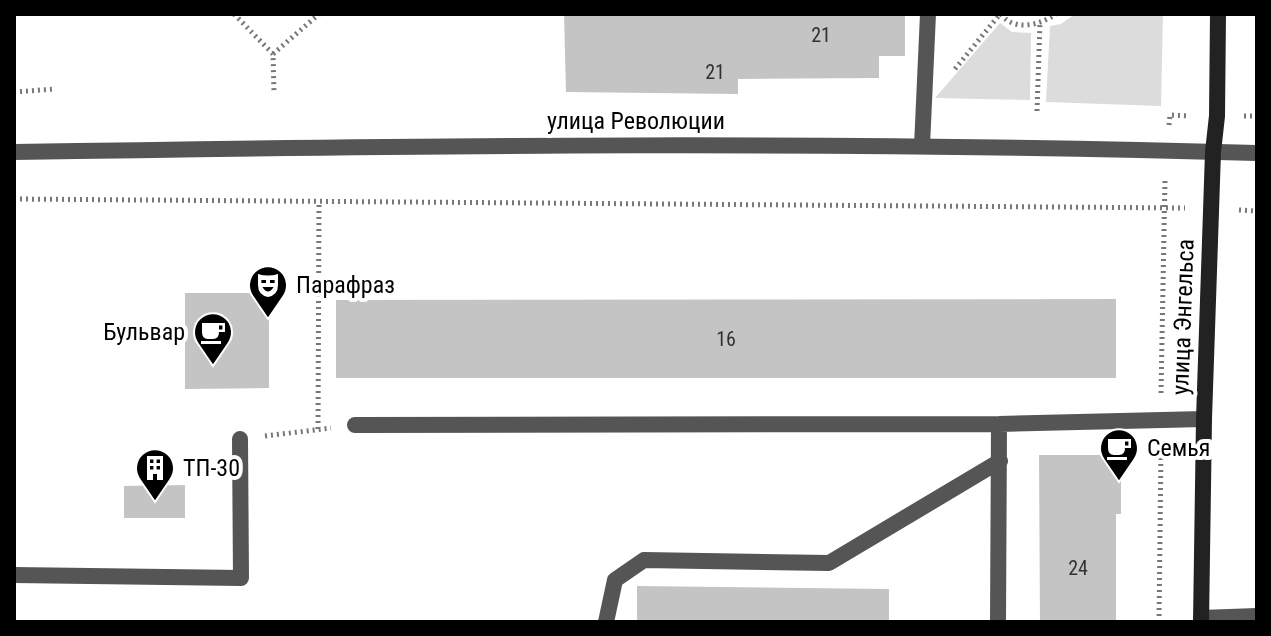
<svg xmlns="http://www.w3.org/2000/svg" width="1271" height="636" font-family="'Roboto Condensed',sans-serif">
  <rect width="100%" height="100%" fill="#fff"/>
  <!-- green -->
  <path fill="#dcdcdc" d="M 1075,14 L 1163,14 L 1161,106 L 1046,102 L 1050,26 L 1061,24 Z
    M 1000,23 L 1012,32 L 1031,33 L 1030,100 L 935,98 Z"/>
  <!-- building -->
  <path fill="#c4c4c4" d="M 564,14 L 905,14 L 905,56 L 879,56 L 879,78 L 738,79 L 738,94 L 566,92 Z
    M 185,293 L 269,293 L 269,388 L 185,389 Z
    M 1116,299 L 1116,378 L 336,378 L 336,300 Z
    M 1039,455 L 1121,455 L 1121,514 L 1116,514 L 1116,622 L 1040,622 Z
    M 185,485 L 185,518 L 124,518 L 124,486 Z
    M 637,586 L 889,589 L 889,622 L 637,622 Z"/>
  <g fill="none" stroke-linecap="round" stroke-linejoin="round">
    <!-- path -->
    <path stroke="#777" stroke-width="5" stroke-dasharray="2 4" stroke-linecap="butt" d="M 234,14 L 273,54 L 274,93
      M 1001,14 C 1014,32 1040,25 1056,14
      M 273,54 L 319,14
      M 955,69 L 1000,14
      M 14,92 L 55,89
      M 1037,111 L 1040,22
      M 1244,116 L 1257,116
      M 1169,125 L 1170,115 L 1190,116
      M 14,199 L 1185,208
      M 1239,210 L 1257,211
      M 1161,393 L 1165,179
      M 318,429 L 319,202
      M 265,436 L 331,428
      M 1159,622 L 1161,447"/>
    <!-- service -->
    <path stroke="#555" stroke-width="16" d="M 922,146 L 928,14
      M 355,425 L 999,424 L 1204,419
      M 14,575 L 241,578 L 240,439
      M 1201,618 L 1257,616
      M 606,622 L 615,580 L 644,560 L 829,563 L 1000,461
      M 998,622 L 999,424"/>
    <!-- tertiary -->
    <path stroke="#555" stroke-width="16" d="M 14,152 C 428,145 843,141 1257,153"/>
    <!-- secondary -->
    <path stroke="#222" stroke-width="16" d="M 1201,622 L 1204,419 L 1213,152 L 1217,116 L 1218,14"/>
  </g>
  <!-- icons -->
  <defs>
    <symbol id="theatre-pin" viewBox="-11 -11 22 30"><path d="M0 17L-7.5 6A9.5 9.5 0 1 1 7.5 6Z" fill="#000" stroke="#fff"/><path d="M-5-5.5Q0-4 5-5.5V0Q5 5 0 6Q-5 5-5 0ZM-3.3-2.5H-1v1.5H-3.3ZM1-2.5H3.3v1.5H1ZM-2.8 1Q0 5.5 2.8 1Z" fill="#fff"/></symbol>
    <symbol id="cafe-pin" viewBox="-11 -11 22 30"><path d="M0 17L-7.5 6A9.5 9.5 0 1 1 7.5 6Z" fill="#000" stroke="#fff"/><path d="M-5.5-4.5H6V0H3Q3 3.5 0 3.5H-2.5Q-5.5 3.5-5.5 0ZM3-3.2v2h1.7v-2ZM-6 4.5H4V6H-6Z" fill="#fff"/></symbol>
    <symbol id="building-pin" viewBox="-11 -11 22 30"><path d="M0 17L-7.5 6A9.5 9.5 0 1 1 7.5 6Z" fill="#000" stroke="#fff"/><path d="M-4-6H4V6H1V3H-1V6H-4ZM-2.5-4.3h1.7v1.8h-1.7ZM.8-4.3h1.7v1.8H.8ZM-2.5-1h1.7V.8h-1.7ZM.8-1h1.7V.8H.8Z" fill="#fff"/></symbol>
  </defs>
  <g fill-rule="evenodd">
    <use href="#theatre-pin" x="246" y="263" width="44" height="60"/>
    <use href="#cafe-pin" x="191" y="310" width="44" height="60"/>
    <use href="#cafe-pin" x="1097" y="426" width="44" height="60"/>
    <use href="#building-pin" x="133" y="446" width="44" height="60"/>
  </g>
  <g text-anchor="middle" stroke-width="8" stroke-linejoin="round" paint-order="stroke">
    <!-- number labels -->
    <g font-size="20" fill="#313131">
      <text x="821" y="42">21</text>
      <text x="715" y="79">21</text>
      <text x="726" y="346">16</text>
      <text x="1078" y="575">24</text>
    </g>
    <!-- street labels -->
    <g font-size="24" fill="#000" stroke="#fff">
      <text x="636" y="129">улица Революции</text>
      <text transform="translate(1183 317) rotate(-88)" y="8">улица Энгельса</text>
    </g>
    <!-- poi labels -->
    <g font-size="24" fill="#000" stroke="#fff" text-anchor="start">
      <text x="296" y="293">Парафраз</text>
      <text x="185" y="340" text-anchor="end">Бульвар</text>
      <text x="1147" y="456">Семья</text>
      <text x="183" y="476">ТП-30</text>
    </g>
  </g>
  <!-- border -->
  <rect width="1271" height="636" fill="none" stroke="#000000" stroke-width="32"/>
</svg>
